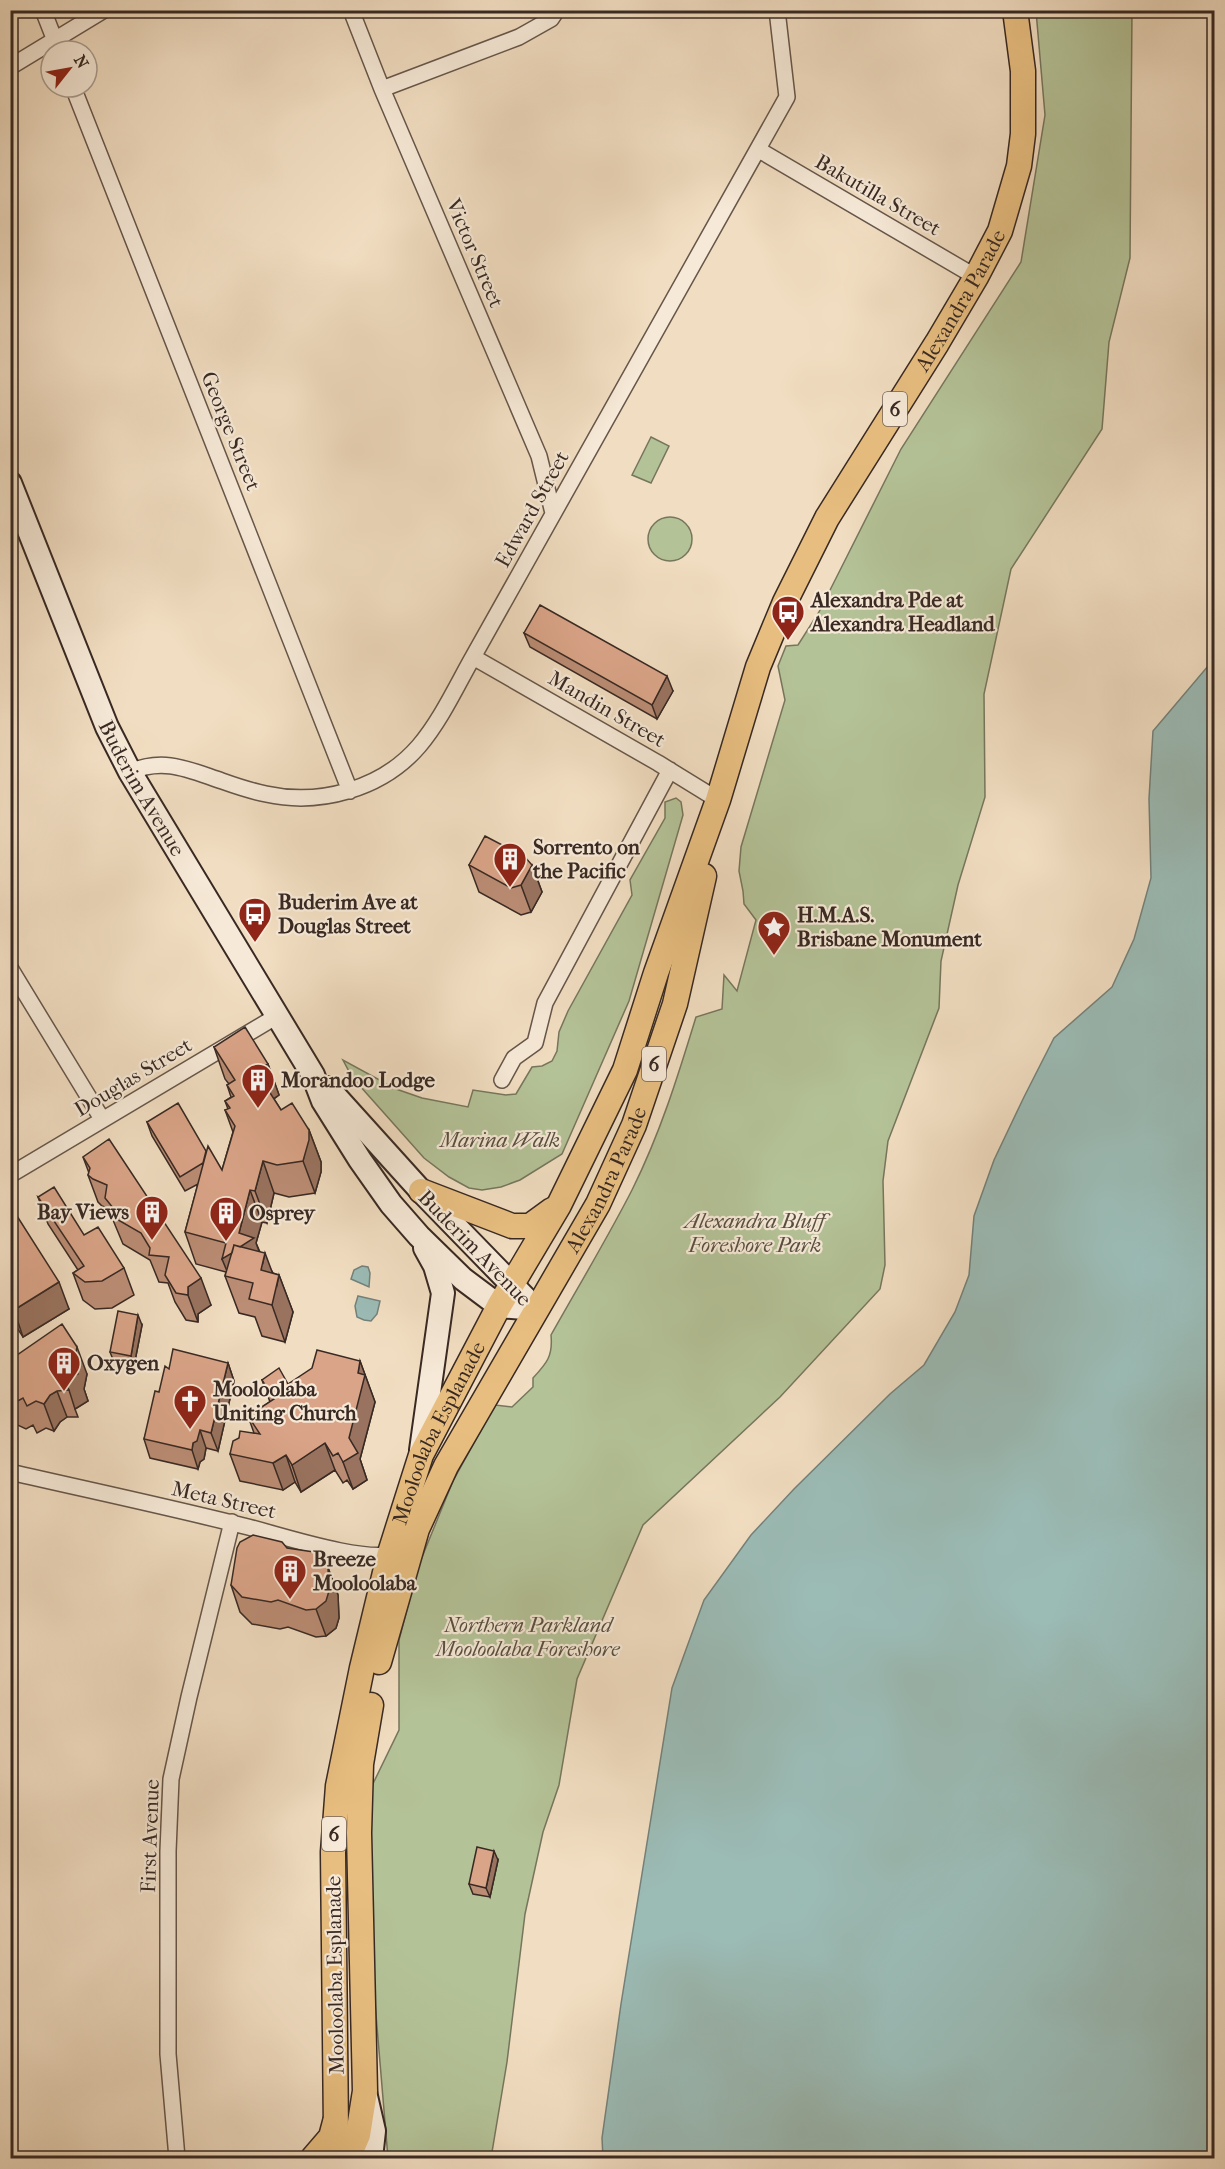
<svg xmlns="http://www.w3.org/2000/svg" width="1225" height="2169" font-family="'IM FELL French Canon',serif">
  <rect width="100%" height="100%" fill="#f1ddc1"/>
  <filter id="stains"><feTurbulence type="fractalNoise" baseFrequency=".00333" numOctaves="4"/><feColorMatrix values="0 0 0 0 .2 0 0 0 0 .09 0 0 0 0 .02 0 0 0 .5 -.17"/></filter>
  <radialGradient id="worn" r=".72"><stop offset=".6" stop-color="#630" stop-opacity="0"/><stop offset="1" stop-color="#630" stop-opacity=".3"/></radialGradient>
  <!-- green -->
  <path fill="#b4c297" stroke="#76765d" stroke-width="1.5" d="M 1036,11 L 1132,11 L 1130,258 L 1109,342 L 1102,429 L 1011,569 L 984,694 L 985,797 L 958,885 L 941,961 L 939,1008 L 888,1141 L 883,1181 L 885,1265 L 880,1289 L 780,1397 L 643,1525 L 577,1679 L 559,1785 L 543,1832 L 525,1914 L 507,2062 L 491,2158 L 388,2158 L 373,1979 L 368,1794 L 399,1730 L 399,1640 L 418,1567 L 453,1481 L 495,1405 L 512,1407 L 533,1387 L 533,1378 C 547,1363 553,1356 551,1335 C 578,1287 607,1239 632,1190 C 660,1134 678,1076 696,1017 L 722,1009 L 724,975 L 737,991 L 756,920 L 744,904 L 743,891 L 739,871 L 741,847 L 785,700 L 778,666 L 786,646 L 798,645 L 819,612 L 901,449 L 1021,262 L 1045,115 Z
    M 651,437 L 669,446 L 651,483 L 632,475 Z
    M648 539a22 22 0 1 1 44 0a22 22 0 1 1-44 0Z
    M 676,798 L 681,802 L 683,815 L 629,1001 L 562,1154 L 520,1180 L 501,1187 L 482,1190 L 469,1188 L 449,1177 L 424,1158 L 352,1077 L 343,1060 L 396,1089 L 422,1098 L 468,1107 L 473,1090 L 506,1095 L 516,1094 L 532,1067 L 542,1066 L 552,1061 L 557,1051 L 559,1032 L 568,1011 L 632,895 L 630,880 L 665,818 L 665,802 Z"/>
  <!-- water -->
  <path fill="#9bbbb5" stroke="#73817b" stroke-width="1.5" d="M 1214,659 L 1214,2158 L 603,2158 L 602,2138 L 621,2004 L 672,1688 L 704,1600 L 751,1535 L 794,1489 L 890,1394 L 924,1365 L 955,1312 L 969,1275 L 974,1216 L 994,1160 L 1024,1097 L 1054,1038 L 1112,987 L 1134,939 L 1151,878 L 1149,799 L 1153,731 Z
    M 362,1266 L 368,1267 L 370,1273 L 369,1287 L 351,1279 L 354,1270 Z
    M 358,1296 L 380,1301 L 377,1314 L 371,1321 L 364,1320 L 357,1317 L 355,1306 Z"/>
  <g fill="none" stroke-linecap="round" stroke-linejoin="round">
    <defs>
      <path id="minor" d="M 43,10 L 59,51
        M 351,10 L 382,89 L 539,456 L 553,513
        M 10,67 L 104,10
        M 73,87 L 350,791
        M 382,89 L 519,37 L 551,19 L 557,10
        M 759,150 L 976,277
        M 473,657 L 658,763 L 718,800
        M 130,772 C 164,757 189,770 222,781 C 236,786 251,791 266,794 C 320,806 382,789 419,746 C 441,720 456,687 473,657 L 787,97 L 777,10
        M 10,968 L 102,1119
        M 502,1080 L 514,1058 L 535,1043 L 545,1003 L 670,770
        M 10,1175 L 277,1016
        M 10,1472 C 84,1489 159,1505 232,1523 C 269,1531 364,1565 396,1553
        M 177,2158 L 168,2054 L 168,1851 L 171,1779 L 189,1697 L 232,1522"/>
      <g id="secondary">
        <path id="s1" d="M 10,483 L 107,727 L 130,772 L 313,1075 L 323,1101 L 360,1160 L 391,1204 L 419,1236 L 463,1279 L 499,1306 L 536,1309"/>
        <path d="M 328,1088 L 421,1191 L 525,1298"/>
        <path d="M 421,1450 L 443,1293 L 435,1266 L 425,1248"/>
        <path d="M 365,2092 L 374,2131 L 371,2158"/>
      </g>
      <g id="primary">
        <path d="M 421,1191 L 512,1226 L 530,1226 L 552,1210"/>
        <path id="s2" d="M 379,1662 L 417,1529 L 446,1466 L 598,1204 L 634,1125 L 675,1004 L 704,876"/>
        <path d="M 313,2158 L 331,2137 L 335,2122"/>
        <path id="s3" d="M 339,2158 L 336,2130 L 333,1852 L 338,1786 L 362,1668 L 389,1556 L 421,1455 L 499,1306 L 559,1205 L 625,1070 L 656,973 L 718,800 L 758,667 L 785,602 L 827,518 L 937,343 L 976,277 L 1000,231 L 1019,166 L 1023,134 L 1023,71 L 1015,10"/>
        <path d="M 348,2158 L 358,2135 L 365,2091 L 359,1833 L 361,1764 L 371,1705"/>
      </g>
    </defs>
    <!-- minor casing -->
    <use href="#minor" stroke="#66564a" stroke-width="18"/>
    <!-- secondary casing -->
    <use href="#secondary" stroke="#382923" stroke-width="26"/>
    <!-- primary casing -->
    <use href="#primary" stroke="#382923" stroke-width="27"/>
    <!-- minor -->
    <use href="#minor" stroke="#f6e9d7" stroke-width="15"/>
    <!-- secondary -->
    <use href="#secondary" stroke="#f6e9d7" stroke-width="22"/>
    <!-- primary -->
    <use href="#primary" stroke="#e8be80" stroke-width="24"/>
  </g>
  <!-- wall -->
  <path fill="#bb8d75" stroke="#382923" stroke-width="1.5" d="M 524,633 L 673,691 L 657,719 L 530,647 Z
    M 469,865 L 532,865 L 542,892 L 531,912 L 521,915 L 479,892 Z
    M 214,1047 L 268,1064 L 279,1095 L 274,1099 L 281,1110 L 309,1130 L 321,1162 L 321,1172 L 315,1193 L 289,1197 L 274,1193 L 267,1223 L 262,1222 L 256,1243 L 260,1252 L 273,1273 L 279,1275 L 293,1312 L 285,1342 L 262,1336 L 255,1317 L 239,1313 L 225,1276 L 226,1272 L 196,1264 L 185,1232 L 198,1184 L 185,1191 L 152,1136 L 147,1122 L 206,1151 L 222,1170 L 233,1132 L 225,1110 L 228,1109 L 225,1101 L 231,1097 L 227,1085 L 229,1084 L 225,1079 Z
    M 83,1157 L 211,1305 L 198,1314 L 198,1322 L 186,1320 L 175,1302 L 168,1283 L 159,1282 L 150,1260 L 123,1244 L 108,1208 L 102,1206 L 98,1202 L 88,1175 L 89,1173 Z
    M 38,1197 L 124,1268 L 134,1295 L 112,1308 L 95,1309 L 83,1300 L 73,1273 L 78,1270 L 48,1224 Z
    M 10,1205 L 69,1309 L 23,1337 L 10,1317 Z
    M 142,1325 L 134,1366 L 114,1362 L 110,1352 Z
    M 10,1360 L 87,1374 L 84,1389 L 88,1401 L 75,1409 L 78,1417 L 67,1417 L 60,1422 L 54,1431 L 46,1428 L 37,1433 L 33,1425 L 26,1429 L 11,1422 L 10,1421 Z
    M 360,1361 L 375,1402 L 360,1459 L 367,1480 L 353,1489 L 347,1480 L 343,1483 L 335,1470 L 301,1492 L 295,1482 L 283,1490 L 240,1481 L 230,1454 L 239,1438 L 254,1433 L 248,1416 L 270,1402 L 262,1380 L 288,1384 Z
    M 228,1363 L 234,1381 L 218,1451 L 206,1448 L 204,1459 L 200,1462 L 198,1469 L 150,1458 L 144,1439 L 159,1392 L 169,1369 Z
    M 287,1548 L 325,1559 L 338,1595 L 339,1618 L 336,1628 L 326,1636 L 316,1637 L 288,1627 L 280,1629 L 252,1624 L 240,1612 L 231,1585 Z
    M 498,1860 L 490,1897 L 473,1894 L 469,1884 Z"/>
  <!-- shaded-wall -->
  <path fill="#99735f" stroke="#382923" stroke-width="1.5" d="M 667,676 L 673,691 L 657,719 L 652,705 Z
    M 532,865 L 542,892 L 531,912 L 521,885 Z
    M 268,1064 L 279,1095 L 267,1103 L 256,1071 Z
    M 309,1130 L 321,1162 L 321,1172 L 315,1193 L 303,1161 Z
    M 263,1161 L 274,1193 L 267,1223 L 255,1191 Z
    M 250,1190 L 262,1222 L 256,1243 L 263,1262 L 265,1253 L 277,1285 L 279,1275 L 293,1312 L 285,1342 L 272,1305 L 262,1272 L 229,1276 L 222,1259 L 239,1233 Z
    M 201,1278 L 211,1305 L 198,1314 L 198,1322 L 188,1295 L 188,1287 Z
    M 59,1282 L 69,1309 L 23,1337 L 14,1310 Z
    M 138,1315 L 142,1325 L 134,1366 L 131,1356 Z
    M 77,1347 L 87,1374 L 84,1389 L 88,1401 L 75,1409 L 69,1390 L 64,1382 L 73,1366 Z
    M 360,1361 L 375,1402 L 360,1459 L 367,1480 L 353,1489 L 343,1462 L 349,1438 L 358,1373 Z
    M 228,1363 L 234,1381 L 218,1451 L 211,1433 Z
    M 57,1391 L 67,1417 L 60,1422 L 54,1431 L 44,1404 L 50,1395 Z
    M 200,1430 L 206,1448 L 204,1459 L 200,1462 L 198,1469 L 192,1450 L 193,1443 Z
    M 325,1443 L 335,1470 L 301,1492 L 292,1465 Z
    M 286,1455 L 295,1482 L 283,1490 L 273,1463 Z
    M 328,1568 L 338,1595 L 339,1618 L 336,1628 L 326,1636 L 316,1609 Z
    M 494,1851 L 498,1860 L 490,1897 L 486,1888 Z"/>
  <!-- building -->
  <path fill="#daa488" stroke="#382923" stroke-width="1.5" d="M 540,605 L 667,676 L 652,705 L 524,633 Z
    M 485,836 L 525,857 L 532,865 L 521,885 L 511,888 L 469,865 Z
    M 245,1027 L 268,1064 L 256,1071 L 281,1110 L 292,1103 L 309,1130 L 309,1140 L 303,1161 L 277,1165 L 263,1161 L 255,1191 L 250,1190 L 239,1233 L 254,1238 L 240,1247 L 234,1245 L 232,1253 L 222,1259 L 226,1243 L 185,1232 L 208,1146 L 222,1170 L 235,1126 L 225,1110 L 230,1108 L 225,1101 L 234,1096 L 227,1085 L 235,1080 L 214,1047 Z
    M 178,1103 L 206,1151 L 203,1163 L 180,1177 L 147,1122 Z
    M 109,1139 L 201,1278 L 188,1287 L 188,1295 L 176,1293 L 165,1275 L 169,1257 L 149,1255 L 150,1248 L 141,1233 L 113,1217 L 118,1214 L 105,1198 L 107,1185 L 93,1179 L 88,1175 L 90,1168 L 83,1157 Z
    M 54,1187 L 84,1235 L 98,1227 L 124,1268 L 102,1281 L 85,1282 L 73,1273 L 84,1266 L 38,1197 Z
    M 10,1205 L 59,1282 L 14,1310 L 10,1306 Z
    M 234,1245 L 265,1253 L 261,1270 L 279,1275 L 272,1305 L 249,1299 L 253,1283 L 225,1276 Z
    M 118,1311 L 138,1315 L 131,1356 L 110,1352 Z
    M 62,1324 L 77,1347 L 73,1366 L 78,1374 L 64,1382 L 69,1390 L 57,1391 L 50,1395 L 44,1404 L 36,1401 L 27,1406 L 23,1398 L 16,1402 L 10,1399 L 10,1360 Z
    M 173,1349 L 228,1363 L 211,1433 L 200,1430 L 197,1441 L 193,1443 L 192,1450 L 144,1439 L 155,1391 L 159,1392 L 165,1366 L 169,1369 Z
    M 317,1350 L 360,1361 L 358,1373 L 365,1375 L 349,1438 L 358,1453 L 343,1462 L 338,1453 L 333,1456 L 325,1443 L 292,1465 L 286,1455 L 273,1463 L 230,1454 L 233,1441 L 239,1438 L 240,1431 L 260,1434 L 248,1416 L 274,1399 L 262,1380 L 279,1368 L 288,1384 L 312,1368 Z
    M 253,1535 L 282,1542 L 287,1548 L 314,1552 L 325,1559 L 328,1568 L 329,1591 L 326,1601 L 316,1609 L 306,1610 L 278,1600 L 271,1602 L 242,1597 L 231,1585 L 237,1548 L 240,1542 Z
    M 477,1847 L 494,1851 L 486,1888 L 469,1884 Z"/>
  <!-- icons -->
  <defs>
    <symbol id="bus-pin" viewBox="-11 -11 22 30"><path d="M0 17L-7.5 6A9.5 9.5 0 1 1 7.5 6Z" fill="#8f2418" stroke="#f6e9d7"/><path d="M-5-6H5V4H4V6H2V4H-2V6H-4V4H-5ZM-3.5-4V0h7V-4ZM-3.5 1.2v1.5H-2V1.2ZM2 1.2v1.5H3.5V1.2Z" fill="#fff"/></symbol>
    <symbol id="building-pin" viewBox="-11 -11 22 30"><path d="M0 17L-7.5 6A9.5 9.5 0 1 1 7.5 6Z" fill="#8f2418" stroke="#f6e9d7"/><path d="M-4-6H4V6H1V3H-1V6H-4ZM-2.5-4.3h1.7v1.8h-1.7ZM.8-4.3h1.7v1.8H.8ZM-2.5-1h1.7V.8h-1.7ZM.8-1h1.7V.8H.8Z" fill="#fff"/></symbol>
    <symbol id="sight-pin" viewBox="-11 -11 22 30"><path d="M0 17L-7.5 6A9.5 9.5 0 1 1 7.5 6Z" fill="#8f2418" stroke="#f6e9d7"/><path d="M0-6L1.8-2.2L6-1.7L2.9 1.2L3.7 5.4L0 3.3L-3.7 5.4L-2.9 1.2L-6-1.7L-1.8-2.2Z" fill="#fff"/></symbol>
    <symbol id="church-pin" viewBox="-11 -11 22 30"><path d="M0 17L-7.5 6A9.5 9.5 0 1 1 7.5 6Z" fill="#8f2418" stroke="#f6e9d7"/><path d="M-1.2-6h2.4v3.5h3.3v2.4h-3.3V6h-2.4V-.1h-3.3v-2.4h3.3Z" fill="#fff"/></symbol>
  </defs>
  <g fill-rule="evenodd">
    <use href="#bus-pin" x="769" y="593" width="38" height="52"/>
    <use href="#building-pin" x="491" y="840" width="38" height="52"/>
    <use href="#bus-pin" x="236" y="895" width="38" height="52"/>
    <use href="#sight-pin" x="755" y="908" width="38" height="52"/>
    <use href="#building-pin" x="239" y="1061" width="38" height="52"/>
    <use href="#building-pin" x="133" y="1193" width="38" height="52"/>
    <use href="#building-pin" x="207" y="1194" width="38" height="52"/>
    <use href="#building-pin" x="45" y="1344" width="38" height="52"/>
    <use href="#church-pin" x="171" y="1382" width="38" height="52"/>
    <use href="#building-pin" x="271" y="1552" width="38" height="52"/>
  </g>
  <g text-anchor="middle" stroke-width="4.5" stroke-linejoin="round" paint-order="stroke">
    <!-- shield labels -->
    <g fill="#f6e9d7" stroke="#716359" stroke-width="1.5">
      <rect x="883" y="392" width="24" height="34" rx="4.5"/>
      <rect x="642" y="1047" width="24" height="34" rx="4.5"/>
      <rect x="322" y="1817" width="24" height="34" rx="4.5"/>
    </g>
    <g font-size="20" font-weight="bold" fill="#382923">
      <text x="895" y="416">6</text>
      <text x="654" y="1071">6</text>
      <text x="334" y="1841">6</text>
    </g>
    <!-- street labels -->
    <g font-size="21" fill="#382923" stroke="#f6e9d7">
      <text transform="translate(878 195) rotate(30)" y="7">Bakutilla Street</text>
      <text transform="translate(475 253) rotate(67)" y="7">Victor Street</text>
      <text dy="7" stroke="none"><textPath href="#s3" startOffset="1994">Alexandra Parade</textPath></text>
      <text transform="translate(231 431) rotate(68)" y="7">George Street</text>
      <text transform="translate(532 509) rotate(-61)" y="7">Edward Street</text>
      <text transform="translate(607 709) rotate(30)" y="7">Mandin Street</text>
      <text dy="7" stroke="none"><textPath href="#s1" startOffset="333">Buderim Avenue</textPath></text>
      <text transform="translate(133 1077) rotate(-31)" y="7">Douglas Street</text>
      <text dy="7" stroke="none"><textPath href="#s2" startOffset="536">Alexandra Parade</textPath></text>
      <text transform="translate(475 1248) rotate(46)" y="7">Buderim Avenue</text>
      <text dy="7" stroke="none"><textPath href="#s3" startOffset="741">Mooloolaba Esplanade</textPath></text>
      <text transform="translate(224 1500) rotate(13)" y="7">Meta Street</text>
      <text transform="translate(150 1836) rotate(-88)" y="7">First Avenue</text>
      <text transform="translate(335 1975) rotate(-91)" y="7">Mooloolaba Esplanade</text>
    </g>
    <!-- poi labels -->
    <g font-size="21" font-weight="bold" fill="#382923" stroke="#f6e9d7" text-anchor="start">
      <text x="811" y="607">Alexandra Pde at<tspan x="811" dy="24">Alexandra Headland</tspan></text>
      <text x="533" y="854">Sorrento on<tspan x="533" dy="24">the Pacific</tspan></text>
      <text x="278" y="909">Buderim Ave at<tspan x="278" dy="24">Douglas Street</tspan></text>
      <text x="797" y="922">H.M.A.S.<tspan x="797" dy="24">Brisbane Monument</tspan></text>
      <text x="281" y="1087">Morandoo Lodge</text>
      <text x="129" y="1219" text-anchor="end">Bay Views</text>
      <text x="249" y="1220">Osprey</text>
      <text x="87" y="1370">Oxygen</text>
      <text x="213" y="1396">Mooloolaba<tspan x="213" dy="24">Uniting Church</tspan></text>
      <text x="313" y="1566">Breeze<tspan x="313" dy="24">Mooloolaba</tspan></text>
    </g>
    <!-- park labels -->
    <g font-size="21" font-style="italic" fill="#574f40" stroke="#f6e9d7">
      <text x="500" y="1147">Marina Walk</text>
      <text x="755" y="1228">Alexandra Bluff<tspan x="755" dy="24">Foreshore Park</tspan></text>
      <text x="528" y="1632">Northern Parkland<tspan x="528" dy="24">Mooloolaba Foreshore</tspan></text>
    </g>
  </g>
  <!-- margin -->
  <rect width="1225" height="2169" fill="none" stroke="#f1ddc1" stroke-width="36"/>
  <rect x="12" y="12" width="1201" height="2145" fill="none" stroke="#382923" stroke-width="3"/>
  <rect x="18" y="18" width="1189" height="2133" fill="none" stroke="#382923" stroke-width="1.5"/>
  <!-- north arrow -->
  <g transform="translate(69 69) rotate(59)"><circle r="28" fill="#f6e9d7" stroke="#aa9c8f" stroke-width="1.5"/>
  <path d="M0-4.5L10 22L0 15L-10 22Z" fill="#8f2418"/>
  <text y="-9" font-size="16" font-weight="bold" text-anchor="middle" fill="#382923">N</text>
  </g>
  <rect width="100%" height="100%" filter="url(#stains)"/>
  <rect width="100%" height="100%" fill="url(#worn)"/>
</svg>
